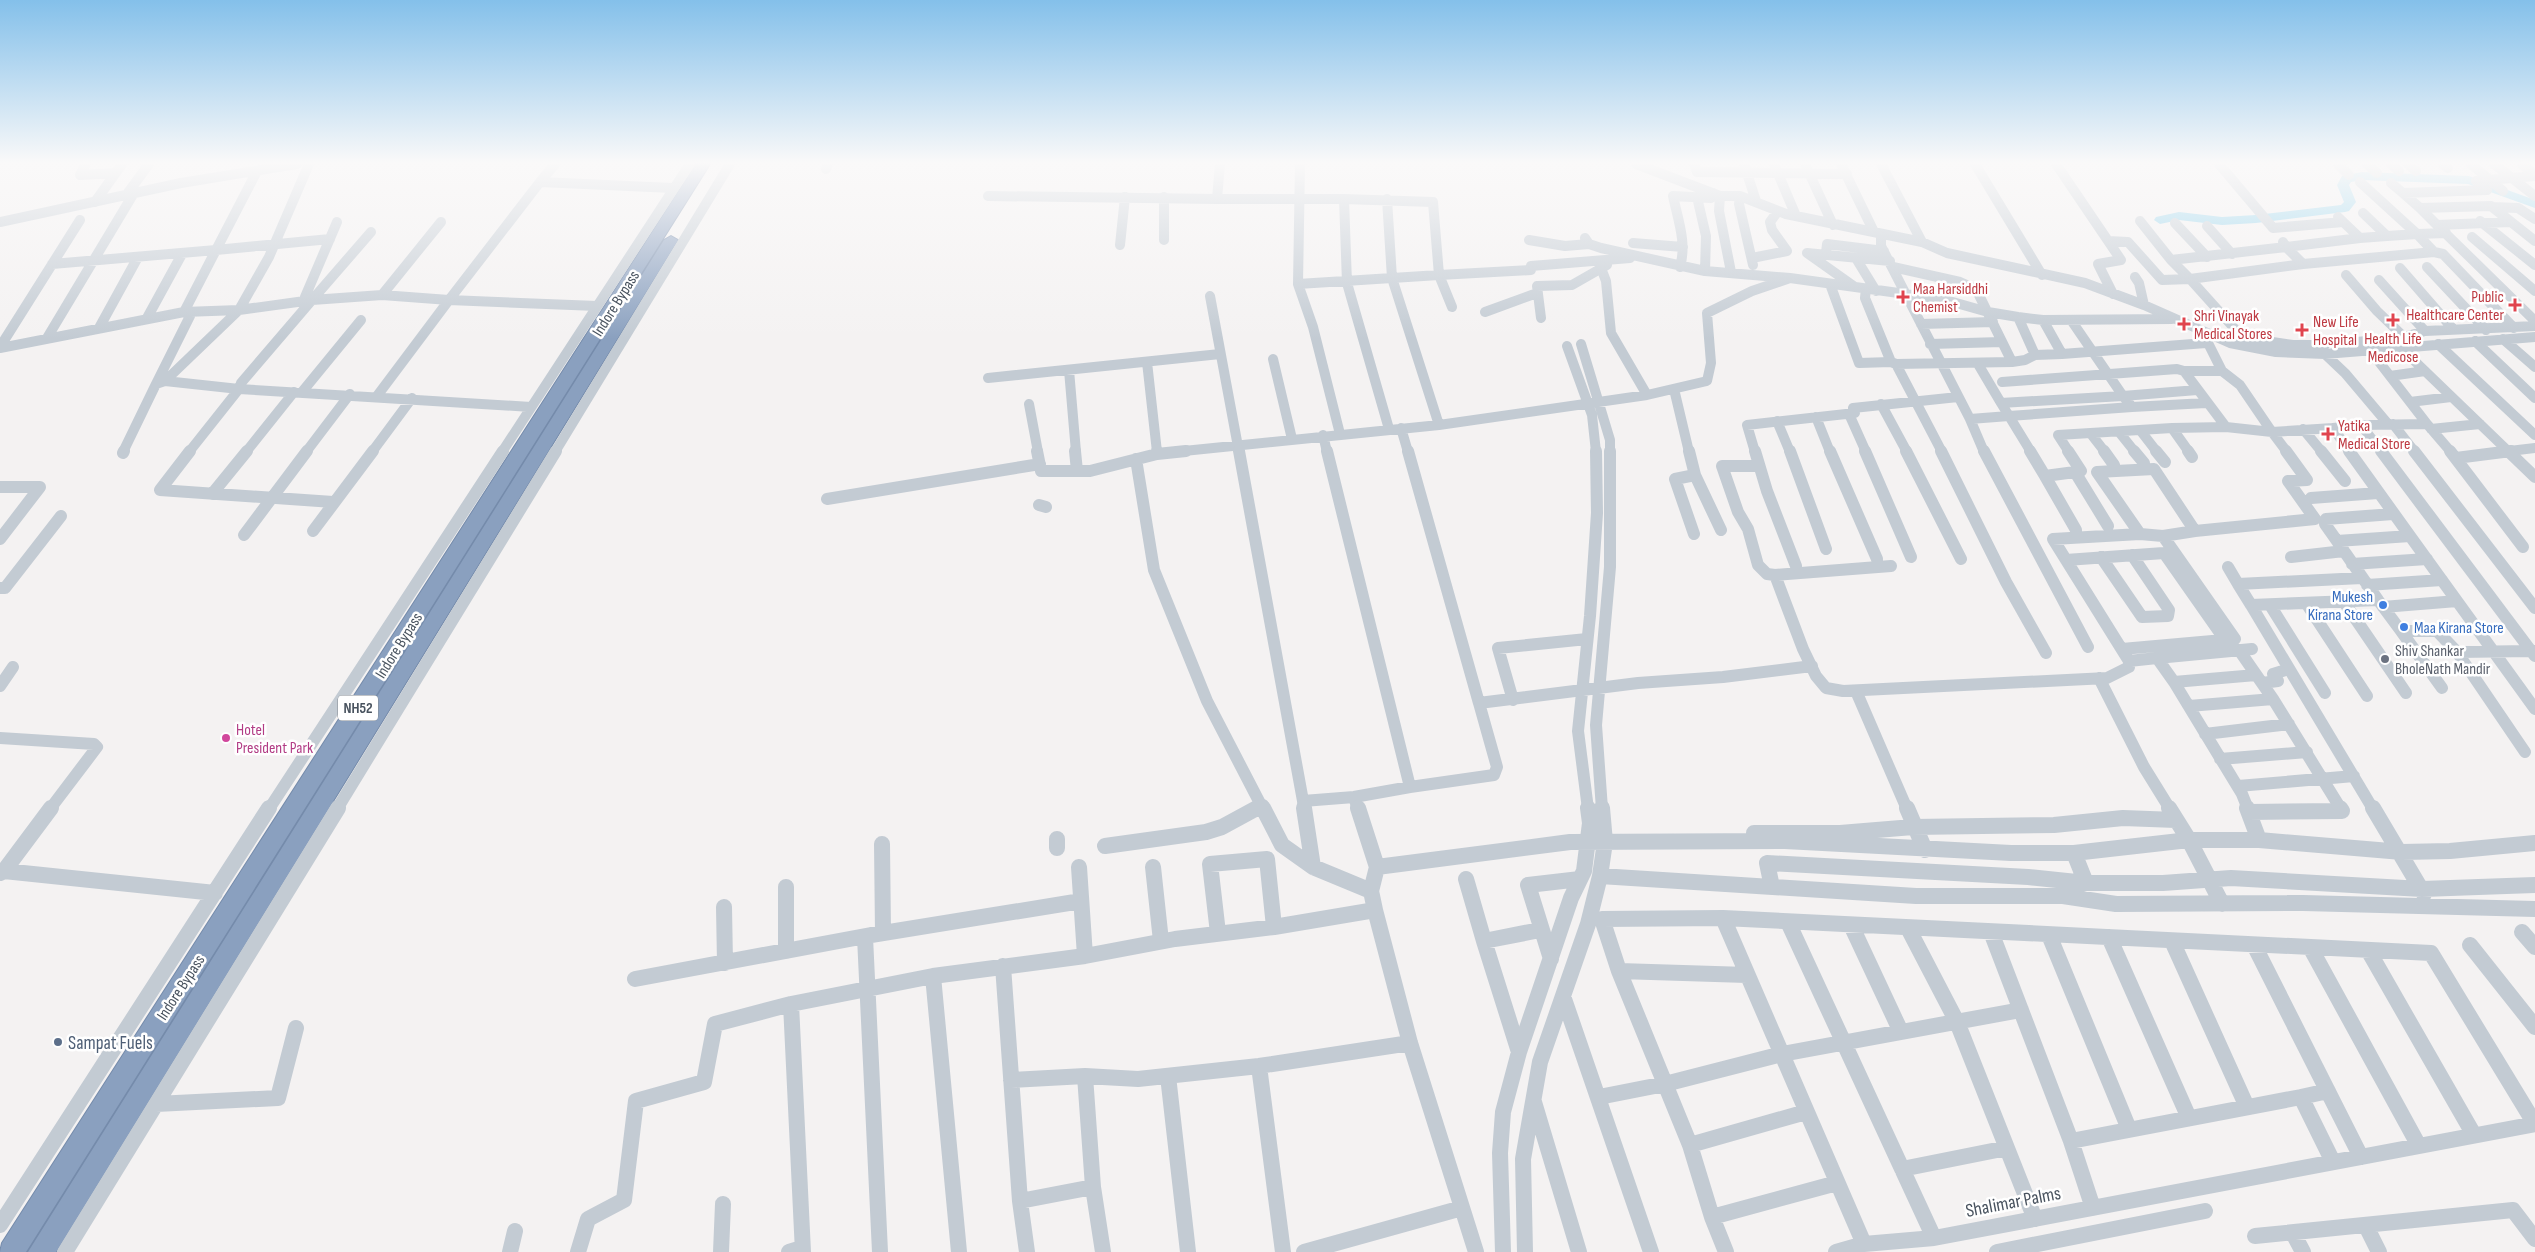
<svg xmlns="http://www.w3.org/2000/svg" width="2535" height="1252" font-family="'Sofia Sans Condensed',sans-serif">
  <rect width="100%" height="100%" fill="#f4f2f2"/>
  <g fill="none" stroke-linecap="round" stroke-linejoin="round">
    <!-- river -->
    <path fill="#8fd2ec" fill-rule="evenodd" d="M 2362,172 L 2469,176 L 2535,200 L 2535,208 L 2468,184 L 2362,180 L 2351,182 L 2349,185 L 2356,202 L 2349,211 L 2345,212 L 2256,223 L 2222,225 L 2179,220 L 2160,224 L 2154,220 L 2156,217 L 2179,212 L 2222,217 L 2256,215 L 2341,205 L 2344,202 L 2337,185 L 2342,176 Z"/>
    <defs>
      <path id="highway" d="M 696,164 L 710,164 L 26,1252 L 0,1252 L 2,1243 Z
        M 671,236 L 678,240 L 56,1252 L 28,1252 L 664,240 Z"/>
    </defs>
    <!-- highway casing -->
    <use href="#highway" stroke="#758bab" stroke-width="2"/>
    <!-- minor-far2 -->
    <path stroke="#c3cbd3" stroke-width="10" d="M 86,164 L 80,175 L 116,173
      M 1220,164 L 1217,199 L 1344,199 L 1347,283 L 1389,429
      M 1636,164 L 1720,196 L 1740,196 L 1786,214 L 1922,242 L 1947,253 L 2085,283 L 2144,305 L 2230,343 L 2276,352 L 2325,354 L 2535,337
      M 1694,164 L 1697,172 L 1847,174
      M 1744,164 L 1756,201
      M 1774,164 L 1796,216
      M 1805,164 L 1833,225
      M 1841,164 L 1874,232
      M 1881,164 L 1922,242
      M 1975,164 L 2042,275
      M 2056,164 L 2121,260 L 2098,264 L 2113,294
      M 2219,164 L 2273,228 L 2343,222
      M 2338,164 L 2349,175
      M 2367,164 L 2377,173
      M 2391,164 L 2399,171
      M 2408,164 L 2416,171
      M 2443,164 L 2448,168
      M 2471,164 L 2503,191
      M 2494,164 L 2535,196
      M 2522,164 L 2535,176
      M 826,169 L 828,164
      M 257,171 L 216,250 L 330,239
      M 2476,181 L 2535,176
      M 540,182 L 555,164
      M 2360,182 L 2417,234 L 2387,236 L 2363,213
      M 2391,183 L 2403,193
      M 2487,190 L 2403,193 L 2420,208 L 2491,206 L 2535,241
      M 127,194 L 149,164
      M 988,196 L 1217,199
      M 1720,196 L 1719,211 L 1731,272
      M 1740,196 L 1739,204 L 1753,265
      M 1164,197 L 1164,240
      M 1697,197 L 1706,236 L 1705,271
      M 1344,199 L 1433,202 L 1439,275 L 1531,270 L 1531,266 L 1630,258
      M 1387,199 L 1392,278 L 1439,425 L 1647,395 L 1707,381 L 1711,363 L 1707,313 L 1752,291 L 1790,278
      M 95,202 L 122,164
      M 2493,207 L 2518,208 L 2535,219
      M 2420,208 L 2437,225 L 2510,222
      M 2338,217 L 2360,238 L 2387,236
      M 2140,221 L 2171,260
      M 2480,221 L 2535,265
      M 0,222 L 181,183 L 297,164
      M 2175,223 L 2207,257
      M 2207,226 L 2232,254
      M 2441,229 L 2535,321
      M 371,232 L 312,300 L 382,295 L 441,222
      M 2446,233 L 2417,234 L 2434,252 L 2443,254 L 2514,328
      M 1881,234 L 1881,246 L 1970,419 L 1984,452
      M 2472,237 L 2535,291
      M 1585,238 L 1589,244 L 1601,248 L 1705,271 L 1790,278 L 1942,299 L 1988,312 L 2018,317 L 2043,320 L 2172,319
      M 1529,240 L 1565,246 L 1589,244
      M 2108,241 L 2128,242 L 2162,280 L 2190,279 L 2243,338
      M 2283,242 L 2286,247 L 2360,238
      M 1633,243 L 1683,247
      M 1120,245 L 1125,197
      M 2286,247 L 2303,264 L 2190,279 L 2171,260 Z
      M 1826,253 L 1827,244 L 1884,251
      M 1752,258 L 1787,251 L 1772,230 L 1770,222 L 1778,211
      M 1857,260 L 1876,291
      M 52,264 L 216,250 L 184,312 L 239,310 L 269,257 L 309,164
      M 2303,264 L 2434,252
      M 1680,267 C 1687,243 1678,220 1673,196 L 1711,198 L 1713,193
      M 1893,267 L 1960,282 L 1976,289 L 2012,362
      M 2427,267 L 2486,330
      M 1601,268 L 1606,281 L 1611,333 L 1647,395
      M 2400,268 L 2453,329
      M 2346,275 L 2377,311 L 2404,337
      M 2135,277 L 2139,283 L 2144,305
      M 2379,280 L 2425,331
      M 1298,284 L 1300,164
      M 1830,284 L 1859,363 L 1891,362
      M 1855,287 L 1807,253 L 1890,261
      M 1866,288 L 1865,298 L 1891,362 L 1896,364 L 1942,452
      M 382,295 L 449,300 L 540,182 L 673,188
      M 1210,296 L 1239,452
      M 1485,312 L 1537,293
      M 2018,317 L 2035,355 L 2062,354 L 2043,320
      M 147,318 L 182,254
      M 1541,318 L 1537,286 L 1572,285 L 1607,265
      M 2071,320 L 2123,396 L 2197,390
      M 1921,324 L 1993,322
      M 99,328 L 138,257
      M 2204,335 L 2222,371 L 2240,385 L 2272,432
      M 2233,336 L 2293,345 L 2325,345
      M 47,338 L 134,193
      M 2503,339 L 2535,367
      M 2475,341 L 2535,398
      M 2357,342 L 2404,337 L 2425,331 L 2535,326
      M 1581,344 L 1610,440 L 1610,452
      M 1930,344 L 2002,342
      M 2438,344 L 2535,435
      M 2366,345 L 2427,424 L 2361,425 L 2382,452
      M 1567,346 L 1592,415 L 1596,452
      M 0,347 L 80,220
      M 2400,347 L 2509,452
      M 0,348 L 184,312 L 190,316 L 156,384 L 165,381 L 239,310 L 312,300
      M 2062,354 L 2206,343
      M 2325,354 L 2345,373 L 2388,424
      M 1273,359 L 1292,439
      M 1147,362 L 1157,452
      M 1896,364 L 2012,362 L 2025,360 L 2035,355
      M 1978,364 L 2001,403
      M 1069,370 L 1076,452
      M 2184,371 L 2222,371
      M 2390,376 L 2425,371
      M 988,378 L 1220,354
      M 165,381 L 239,389 L 241,383 L 312,300 L 305,297 L 337,222
      M 2002,382 L 2177,369 L 2184,371 L 2226,427
      M 1674,389 L 1689,452
      M 302,392 L 361,320
      M 377,396 L 449,300 L 597,306
      M 2123,396 L 2132,407 L 2009,416 L 2001,403 Z
      M 2410,402 L 2451,397
      M 1029,404 L 1038,452
      M 1881,404 L 1907,452
      M 2132,407 L 2206,403
      M 1849,414 L 1866,452
      M 2009,416 L 2031,452
      M 1816,417 L 1830,452
      M 1970,419 L 2009,416
      M 1777,421 L 1790,452
      M 2393,424 L 2415,452
      M 2427,424 L 2451,452
      M 1401,428 L 1408,452
      M 2303,429 L 2322,452
      M 2431,429 L 2480,424
      M 2140,430 L 2157,452
      M 2119,432 L 2135,452
      M 1340,434 L 1313,327 L 1298,284 L 1439,275 L 1452,307
      M 2091,434 L 2105,452
      M 1323,435 L 1327,452
      M 2058,435 L 2172,428
      M 2058,435 L 2069,452
      M 123,452 L 156,384
      M 189,452 L 239,389 L 531,407
      M 246,452 L 294,392
      M 306,452 L 350,394
      M 372,452 L 412,398
      M 502,452 L 690,164
      M 555,452 L 730,164
      M 1174,452 L 1439,425
      M 1755,452 L 1747,425 L 1855,413 L 1853,408 L 1958,397
      M 2189,452 L 2172,428 L 2226,427 L 2272,432
      M 2287,452 L 2272,432 L 2333,428
      M 2350,452 L 2333,428 L 2361,425
      M 2501,452 L 2535,448"/>
    <!-- minor-far1 -->
    <path stroke="#c3cbd3" stroke-width="12" d="M 190,451 L 160,490 L 333,502
      M 1037,451 L 1041,471 L 1090,471 L 1157,454 L 1186,451
      M 1075,451 L 1077,471
      M 1157,451 L 1157,454
      M 1239,451 L 1303,801 L 1354,797 L 1410,787
      M 1327,451 L 1410,787 L 1494,775 L 1497,767 L 1479,703
      M 1408,451 L 1479,703 L 1638,683 L 1723,677 L 1812,666
      M 1689,451 L 1695,475 L 1721,530
      M 1755,451 L 1767,491 L 1796,566
      M 1790,451 L 1826,549
      M 1830,451 L 1877,559
      M 1865,451 L 1911,557
      M 1906,451 L 1961,559
      M 1941,451 L 2006,582 L 2046,653
      M 1984,451 L 2088,647
      M 2030,451 L 2045,476
      M 2068,451 L 2081,471 L 2075,472 L 2108,526
      M 2104,451 L 2114,465
      M 2134,451 L 2144,463
      M 2156,451 L 2165,462
      M 2188,451 L 2192,457
      M 2321,451 L 2345,481
      M 2349,451 L 2410,536
      M 2381,451 L 2531,651 L 2535,651
      M 2414,451 L 2535,608
      M 2450,451 L 2523,547
      M 2508,451 L 2535,477
      M 123,453 L 124,451
      M 2456,458 L 2511,451
      M 1136,459 L 1154,570 L 1207,701 L 1263,809
      M 1759,466 L 1722,466 L 1738,512 L 1748,529 L 1758,565 L 1767,574 L 1775,575 L 1803,649 L 1816,676 L 1826,688 L 1843,691 L 2107,678 L 2129,667 L 2129,661 L 2053,539 L 2140,534 L 2097,472 L 2154,469 L 2195,531 L 2163,536 L 2235,639 L 2122,649
      M 2075,472 L 2045,476 L 2076,530
      M 0,487 L 40,487 L 0,539
      M 212,494 L 247,451
      M 2311,498 L 2378,493
      M 827,499 L 1040,464
      M 1039,505 L 1046,507
      M 2326,519 L 2393,514
      M 2325,524 L 2337,541
      M 313,531 L 373,451
      M 2195,531 L 2315,519 L 2288,481 L 2307,480 L 2286,451
      M 1694,534 L 1675,479 L 1695,475
      M 2140,534 L 2163,536
      M 244,535 L 307,451
      M 2101,557 L 2142,617 L 2168,616 L 2169,610 L 2132,555
      M 2291,557 L 2344,551
      M 2066,560 L 2164,553 L 2225,640
      M 2352,564 L 2427,559
      M 2228,567 L 2238,584
      M 1775,575 L 1891,566
      M 2367,585 L 2442,580
      M 0,588 L 5,588 L 61,516
      M 2378,600 L 2337,541 L 2410,536 L 2535,709
      M 2344,602 L 2406,693
      M 2306,603 L 2367,696
      M 2251,605 L 2238,584 L 2362,578
      M 2270,605 L 2325,693
      M 2383,607 L 2457,601
      M 2401,631 L 2442,688
      M 2239,650 L 2273,699
      M 2457,652 L 2525,752
      M 2129,661 L 2157,658
      M 2099,678 L 2144,767 L 2170,809
      M 2174,682 L 2157,658 L 2252,649
      M 2262,683 L 2278,681 L 2273,674 L 2289,669
      M 0,686 L 13,667
      M 1856,691 L 1907,809
      M 1513,700 L 1498,648 L 1587,639
      M 2189,706 L 2273,699 L 2341,809
      M 2205,734 L 2289,724
      M 0,738 L 94,744 L 97,747 L 50,809
      M 2220,759 L 2307,752
      M 2238,786 L 2354,776
      M 1354,797 L 1358,809
      M 1303,801 L 1304,809
      M 269,809 L 503,451
      M 337,809 L 556,451
      M 1255,809 L 1263,805
      M 1588,809 L 1578,731 L 1590,616 L 1597,513 L 1596,451
      M 1602,809 L 1596,725 L 1610,567 L 1610,451
      M 2248,809 L 2242,794 L 2174,682 L 2256,675
      M 2373,809 L 2251,605 L 2378,600 L 2401,631 L 2437,631 L 2457,652 L 2531,651 L 2535,656"/>
    <!-- minor -->
    <path stroke="#c3cbd3" stroke-width="16" d="M 1263,808 L 1282,845 L 1313,867 L 1371,891
      M 1304,808 L 1313,867
      M 1358,808 L 1377,867 L 1371,891 L 1375,910
      M 1907,808 L 1925,850
      M 2169,808 L 2189,840 L 2222,904
      M 2247,808 L 2259,840
      M 2373,808 L 2424,894
      M 2249,812 L 2342,811 L 2340,808
      M 1754,833 L 1840,833 L 1913,827 L 2054,825 L 2123,818 L 2176,820
      M 1057,839 L 1057,848
      M 882,844 L 883,933
      M 1105,846 L 1206,832 L 1222,827 L 1257,808
      M 2074,853 L 2086,883 L 2080,885
      M 1079,867 L 1085,956
      M 1153,867 L 1161,941
      M 1377,867 L 1570,842 L 1785,841 L 2011,853 L 2074,853 L 2189,840 L 2259,840 L 2402,852 L 2450,851 L 2535,843
      M 4,871 L 51,808
      M 0,873 L 4,871 L 215,893
      M 1600,876 L 1916,896 L 2063,896 L 2116,904 L 2303,903 L 2535,909
      M 1466,879 L 1484,941
      M 786,887 L 786,951
      M 1772,887 L 1767,863 L 2028,877 L 2086,883 L 2163,883 L 2231,878 L 2422,889 L 2535,885
      M 724,907 L 725,963
      M 1723,918 L 1864,1244
      M 1788,922 L 1934,1238
      M 1851,925 L 1901,1032
      M 1908,928 L 1957,1022 L 2035,1219
      M 1991,932 L 2071,1141
      M 2522,932 L 2535,947
      M 1218,933 L 1210,864 L 1267,859 L 1274,927
      M 2049,935 L 2129,1129
      M 865,937 L 880,1252
      M 2109,937 L 2189,1118
      M 2172,941 L 2247,1107
      M 2254,945 L 2361,1157
      M 2470,945 L 2535,1027
      M 2310,947 L 2419,1146
      M 2368,950 L 2474,1135
      M 1551,959 L 1528,885 L 1580,879
      M 1003,966 L 1020,1201 L 1093,1187 L 1103,1252
      M 1619,971 L 1747,975
      M 933,976 L 959,1252
      M 635,979 L 871,935 L 1081,901
      M 1563,996 L 1651,1252
      M 791,1004 L 803,1252
      M 1519,1052 L 1484,941 L 1540,930
      M 1259,1066 L 1283,1252
      M 1085,1076 L 1138,1079 L 1259,1066 L 1410,1043
      M 1168,1076 L 1188,1252
      M 1011,1080 L 1085,1076 L 1093,1187
      M 2328,1091 L 2301,1097 L 2333,1162
      M 1599,1097 L 1665,1084 L 1782,1054 L 2021,1010
      M 1534,1102 L 1579,1252
      M 156,1104 L 278,1098 L 296,1028
      M 1690,1145 L 1619,971 L 1602,919 L 1723,918 L 2431,953 L 2535,1124
      M 1902,1169 L 2007,1148
      M 1020,1201 L 1027,1252
      M 2093,1208 L 2071,1141 L 2301,1097
      M 1712,1217 L 1837,1183
      M 0,1225 L 269,808
      M 2366,1226 L 2379,1252
      M 2293,1233 L 2303,1252
      M 2255,1236 L 2513,1210 L 2535,1239
      M 65,1252 L 338,808
      M 510,1252 L 515,1231
      M 578,1252 L 588,1219 L 624,1200 L 636,1101 L 704,1082 L 715,1024 L 791,1004 L 933,976 L 1085,956 L 1175,939 L 1274,927 L 1375,910 L 1410,1043 L 1476,1252
      M 721,1252 L 723,1204
      M 789,1252 L 802,1248
      M 1304,1252 L 1462,1208
      M 1503,1252 L 1500,1153 L 1503,1112 L 1519,1052 L 1571,898 L 1584,871 L 1590,823 L 1588,808
      M 1525,1252 L 1523,1159 L 1540,1062 L 1588,924 L 1600,876 L 1605,842 L 1602,808
      M 1726,1252 L 1712,1217 L 1690,1145 L 1806,1112
      M 1836,1252 L 1864,1244 L 1934,1238 L 2535,1124
      M 1997,1252 L 2205,1211"/>
    <!-- highway -->
    <use href="#highway" fill="#8aa0bf" fill-rule="evenodd"/>
  </g>
  <!-- sky -->
  <linearGradient id="sky" x2="0" y2="1"><stop stop-color="#84c0ea"/><stop offset="0.48" stop-color="#faf9f9"/><stop offset="1" stop-color="#faf9f9" stop-opacity="0"/></linearGradient>
  <rect width="2535" height="339" fill="url(#sky)"/>
  <!-- markers -->
  <g fill="#e0444e" stroke="#fff" stroke-width="2">
    <path d="M1900.5 289.5h5v5h5v5h-5v5h-5v-5h-5v-5h5z"/>
    <path d="M2512.5 297.5h5v5h5v5h-5v5h-5v-5h-5v-5h5z"/>
    <path d="M2390.5 312.5h5v5h5v5h-5v5h-5v-5h-5v-5h5z"/>
    <path d="M2181.5 316.5h5v5h5v5h-5v5h-5v-5h-5v-5h5z"/>
    <path d="M2299.5 322.5h5v5h5v5h-5v5h-5v-5h-5v-5h5z"/>
    <path d="M2325.5 426.5h5v5h5v5h-5v5h-5v-5h-5v-5h5z"/>
  </g>
  <g fill="#3f7fe0" stroke="#fff" stroke-width="2">
    <circle cx="2383" cy="605" r="5"/>
    <circle cx="2404" cy="627" r="5"/>
  </g>
  <circle fill="#6b7280" stroke="#fff" stroke-width="2" cx="2385" cy="659" r="5"/>
  <circle fill="#d1479c" stroke="#fff" stroke-width="2" cx="226" cy="738" r="5"/>
  <circle fill="#5c6f8a" stroke="#fff" stroke-width="2" cx="58" cy="1042" r="5"/>
  <g text-anchor="middle" stroke-width="5" stroke-linejoin="round" paint-order="stroke">
    <!-- shield labels -->
    <rect fill="#fff" stroke="#80878f" stroke-width="1" x="338" y="695.5" width="40" height="25" rx="4"/>
    <g font-size="15" font-weight="bold" fill="#49535f">
      <text x="358" y="713">NH52</text>
    </g>
    <!-- health labels -->
    <g font-size="16" fill="#be3a42" stroke="#fff" text-anchor="start">
      <text x="1913" y="294">Maa Harsiddhi<tspan x="1913" dy="18">Chemist</tspan></text>
      <text x="2504" y="302" text-anchor="end">Public<tspan x="2504" dy="18">Healthcare Center</tspan></text>
      <text x="2194" y="321">Shri Vinayak<tspan x="2194" dy="18">Medical Stores</tspan></text>
      <text x="2313" y="327">New Life<tspan x="2313" dy="18">Hospital</tspan></text>
      <text x="2393" y="344" text-anchor="middle">Health Life<tspan x="2393" dy="18">Medicose</tspan></text>
      <text x="2338" y="431">Yatika<tspan x="2338" dy="18">Medical Store</tspan></text>
    </g>
    <!-- street labels -->
    <g font-size="16" fill="#49535f" stroke="#fff">
      <text transform="translate(615 303) rotate(-58)" y="6">Indore Bypass</text>
      <text transform="translate(398 645) rotate(-58)" y="6">Indore Bypass</text>
      <text transform="translate(180 987) rotate(-57)" y="6">Indore Bypass</text>
    </g>
    <!-- shop labels -->
    <g font-size="16" fill="#366cbe" stroke="#fff" text-anchor="end">
      <text x="2373" y="602">Mukesh<tspan x="2373" dy="18">Kirana Store</tspan></text>
      <text x="2414" y="633" text-anchor="start">Maa Kirana Store</text>
    </g>
    <!-- worship labels -->
    <g font-size="16" fill="#5b616d" stroke="#fff" text-anchor="start">
      <text x="2395" y="656">Shiv Shankar<tspan x="2395" dy="18">BholeNath Mandir</tspan></text>
    </g>
    <!-- hotel labels -->
    <g font-size="16" fill="#b23c85" stroke="#fff" text-anchor="start">
      <text x="236" y="735">Hotel<tspan x="236" dy="18">President Park</tspan></text>
    </g>
    <!-- near-service labels -->
    <g font-size="19" fill="#4e5e75" stroke="#fff" text-anchor="start">
      <text x="68" y="1049">Sampat Fuels</text>
    </g>
    <!-- near-street labels -->
    <g font-size="19" fill="#49535f" stroke="#fff">
      <text transform="translate(2013 1201) rotate(-11)" y="7">Shalimar Palms</text>
    </g>
  </g>
</svg>
